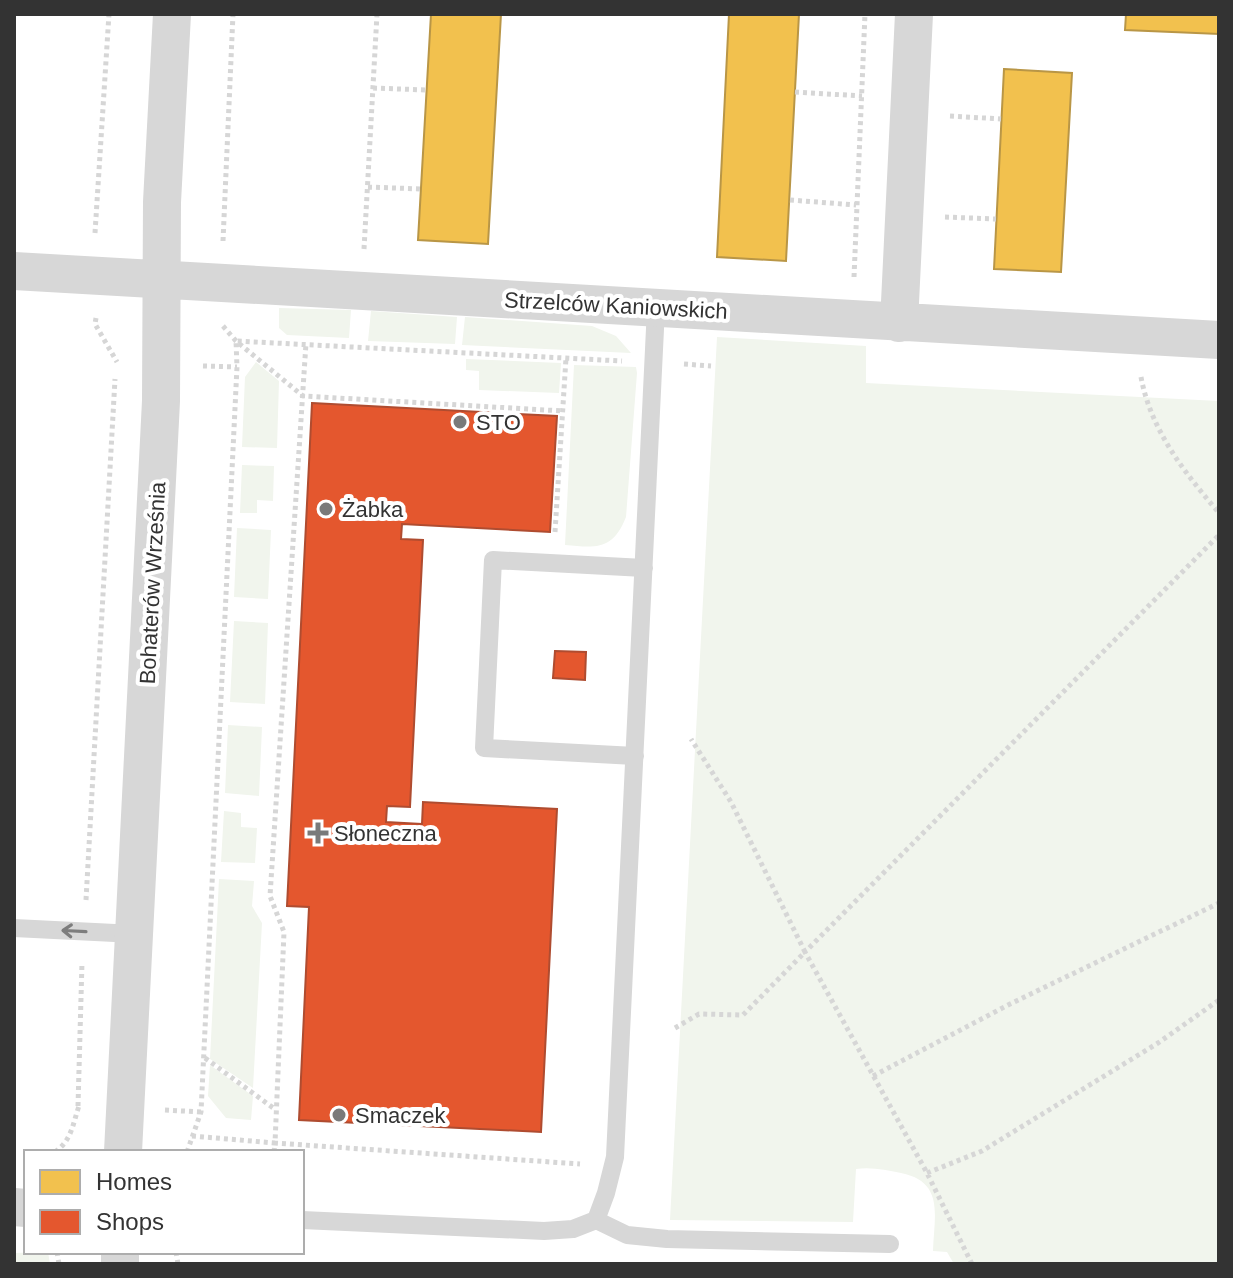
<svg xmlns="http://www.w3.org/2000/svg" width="1233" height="1278" font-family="Helvetica,sans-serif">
  <rect width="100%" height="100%" fill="#fff"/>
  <!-- green -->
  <path fill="#f1f5ed" d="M 279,308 L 351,310 L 349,338 L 287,335 L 279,328 Z
    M 371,311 L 457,317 L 455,344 L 368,341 Z
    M 465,317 L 592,326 L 616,336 L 631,353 L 462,345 Z
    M 717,337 L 866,346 L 866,383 L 1219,401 L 1219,1264 L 954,1264 L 947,1252 L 933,1251 C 934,1216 945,1182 901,1173 C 886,1170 872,1167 856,1169 L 853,1222 L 670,1220 Z
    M 466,359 L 561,363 L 559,393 L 479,390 L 479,371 L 466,370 Z
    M 256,362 L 279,381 L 277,448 L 242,447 L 245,377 Z
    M 574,365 L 636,367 L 637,373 L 626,517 C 613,550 597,548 565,545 Z
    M 242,465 L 274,466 L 273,501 L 257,500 L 257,513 L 240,513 Z
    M 237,528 L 271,530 L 268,599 L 234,597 Z
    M 234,621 L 268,623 L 265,704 L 230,702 Z
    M 228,725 L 262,727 L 259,796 L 225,793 Z
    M 224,811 L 241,813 L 241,827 L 257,828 L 255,863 L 221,862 Z
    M 219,879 L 254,881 L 252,906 L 262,923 L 253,1088 L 210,1059 Z
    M 210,1065 L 253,1096 L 251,1120 L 226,1118 L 208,1096 Z
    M 48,1252 L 50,1264 L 14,1264 L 14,1253 Z"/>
  <!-- homes -->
  <path fill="#f2c14e" stroke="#b99646" stroke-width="2" d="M 431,14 L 501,14 L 488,244 L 418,240 Z
    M 729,14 L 799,14 L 786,261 L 717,257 Z
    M 1126,14 L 1219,14 L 1219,34 L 1125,30 Z
    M 1004,69 L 1072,73 L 1061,272 L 994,269 Z"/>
  <!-- shops -->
  <path fill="#e4572e" stroke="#af4c30" stroke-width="2" d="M 312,403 L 557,416 L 550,532 L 402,524 L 401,539 L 423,540 L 410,807 L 387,806 L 386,822 L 422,824 L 423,802 L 557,809 L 541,1132 L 299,1120 L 309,907 L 287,906 Z
    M 555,651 L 586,652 L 585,680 L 553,678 Z"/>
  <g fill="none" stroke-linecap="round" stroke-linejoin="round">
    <!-- path -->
    <path stroke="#d6d6d6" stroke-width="5" stroke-dasharray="4 4" stroke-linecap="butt" d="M 373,88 L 427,90
      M 795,92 L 862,96
      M 950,116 L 1001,119
      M 368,187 L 421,189
      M 790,200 L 856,205
      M 945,217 L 996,219
      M 95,233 L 109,14
      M 223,241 L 233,14
      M 364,249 L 377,14
      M 854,277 L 865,14
      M 96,318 L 95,324 L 117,362
      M 223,326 L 236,341 L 303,396 L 563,411
      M 684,364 L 711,366
      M 203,366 L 237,367
      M 1141,377 C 1151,431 1185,473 1219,513
      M 555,532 L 566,358
      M 86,900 L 115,379
      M 675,1028 L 699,1014 L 743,1015 L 805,952 L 731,802 L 691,739
      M 205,1058 L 276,1110
      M 873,1076 L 1010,1004 L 1219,903
      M 78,1106 L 82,962
      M 165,1110 L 201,1112
      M 192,1136 L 275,1143 L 284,932 L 270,896 L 306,343
      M 55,1152 C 72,1140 73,1123 79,1106
      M 187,1152 L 201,1112 L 237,367 L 236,341 L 622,361
      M 274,1152 L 275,1143 L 580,1164
      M 927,1173 L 982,1151 L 1158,1043 L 1219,1000
      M 57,1252 L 59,1264
      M 176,1252 L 178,1264
      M 972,1264 L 927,1173 L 805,952 L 1219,535"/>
    <!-- service -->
    <path stroke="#d7d7d7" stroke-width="18" d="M 635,756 L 484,748 L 493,560 L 644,568
      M 14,928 L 135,934
      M 302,1220 L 544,1231 L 573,1229 L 596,1220 L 606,1193 L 615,1157 L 656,308
      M 596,1220 L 627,1235 L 667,1239 L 890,1244"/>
    <!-- minor -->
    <path stroke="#d7d7d7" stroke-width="38" d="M 14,271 L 1219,340
      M 899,323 L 914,14
      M 123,1152 L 161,401 L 162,202 L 172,14
      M 14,1207 L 26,1208
      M 120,1252 L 120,1264"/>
  </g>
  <!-- one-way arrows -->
  <defs><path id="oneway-shaft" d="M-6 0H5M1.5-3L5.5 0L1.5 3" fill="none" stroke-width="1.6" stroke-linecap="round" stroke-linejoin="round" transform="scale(2)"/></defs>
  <use stroke="#7d7d7d" href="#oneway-shaft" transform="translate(74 931) rotate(-177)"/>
  <!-- markers -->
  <g fill="#7a7a7a" stroke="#fff" stroke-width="3">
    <circle cx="460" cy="422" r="8"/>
    <circle cx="326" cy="509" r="8"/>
    <path d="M314 821h8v8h8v8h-8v8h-8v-8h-8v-8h8z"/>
    <circle cx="339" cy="1115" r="8"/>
  </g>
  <g text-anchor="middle" stroke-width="8" stroke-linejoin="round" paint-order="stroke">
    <!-- street labels -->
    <g font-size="22" fill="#333" stroke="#fff">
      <text transform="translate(616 305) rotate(3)" y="8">Strzelców Kaniowskich</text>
      <text transform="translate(152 583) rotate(-87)" y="8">Bohaterów Września</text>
    </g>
    <!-- poi labels -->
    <g font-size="22" fill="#333" stroke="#fff" text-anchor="start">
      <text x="476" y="430">STO</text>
      <text x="342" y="517">Żabka</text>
      <text x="334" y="841">Słoneczna</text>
      <text x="355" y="1123">Smaczek</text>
    </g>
  </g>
  <!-- border -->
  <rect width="1233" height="1278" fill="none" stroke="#333333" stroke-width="32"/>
  <!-- legend -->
  <rect x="24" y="1150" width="280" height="104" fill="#ffffff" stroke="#adadad" stroke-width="2"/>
  <rect x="40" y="1170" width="40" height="24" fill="#f2c14e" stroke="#adadad" stroke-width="2"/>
  <text x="96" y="1190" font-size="24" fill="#333333">Homes</text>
  <rect x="40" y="1210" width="40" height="24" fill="#e4572e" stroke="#adadad" stroke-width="2"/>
  <text x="96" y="1230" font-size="24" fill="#333333">Shops</text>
</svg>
